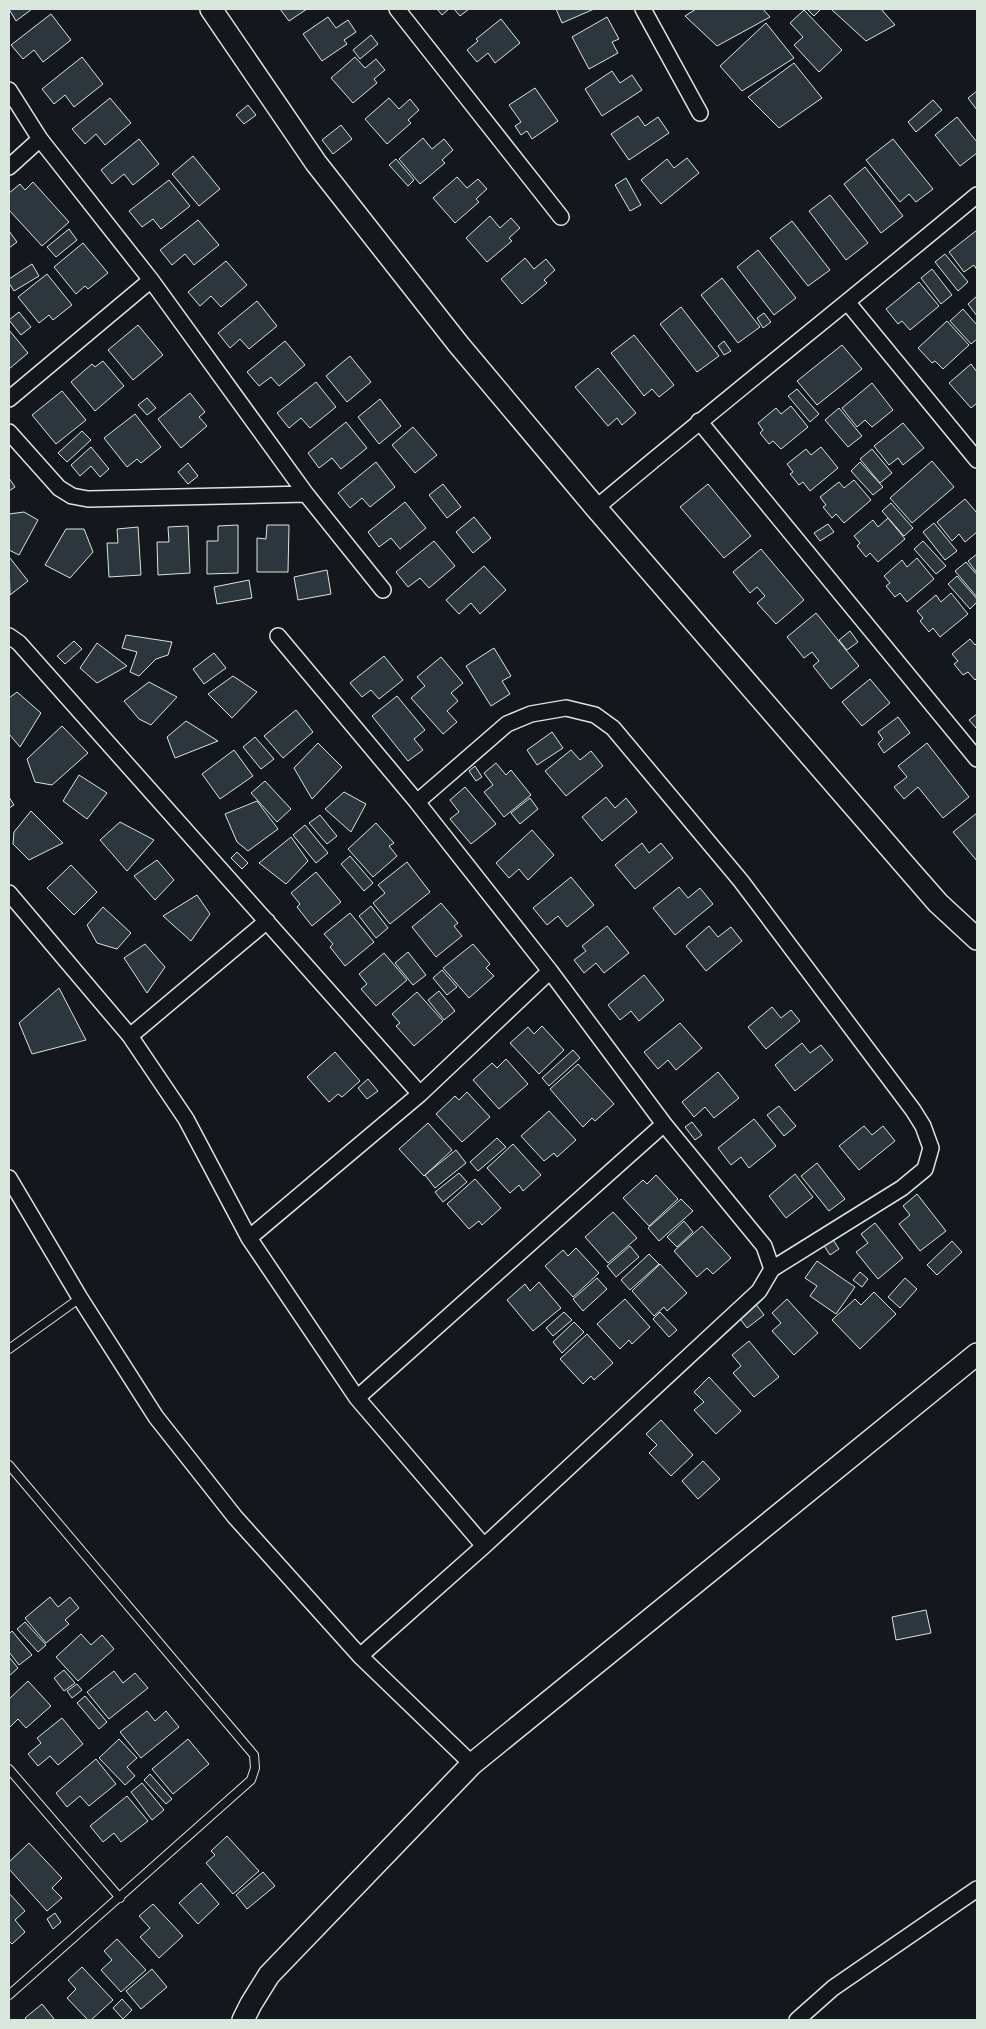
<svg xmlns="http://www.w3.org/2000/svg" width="986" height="2029" font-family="'Nunito Sans',sans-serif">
  <rect width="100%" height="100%" fill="#14181c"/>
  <!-- building -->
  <path fill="#2c363c" stroke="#d8e6dc" d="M 9,9 L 32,9 L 16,21 Z
    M 280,9 L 307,9 L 289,21 Z
    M 437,9 L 449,9 L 442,15 Z
    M 454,9 L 469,9 L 460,16 Z
    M 556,9 L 594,9 L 562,23 Z
    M 696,9 L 763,9 L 770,17 L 717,46 L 685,16 Z
    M 807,9 L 821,9 L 814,16 Z
    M 831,9 L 881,9 L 895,25 L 866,41 Z
    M 804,10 L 842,50 L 819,72 L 794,45 L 803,37 L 790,23 Z
    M 51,14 L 71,40 L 43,62 L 34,50 L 23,59 L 11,45 Z
    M 328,17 L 336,28 L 348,20 L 356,32 L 344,40 L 347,44 L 322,61 L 303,34 Z
    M 607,17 L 619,39 L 612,42 L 618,53 L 589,69 L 572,37 Z
    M 501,19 L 520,43 L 495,63 L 488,53 L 477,62 L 467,50 L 478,41 L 476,39 Z
    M 766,23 L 794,58 L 742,91 L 720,66 Z
    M 371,35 L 378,44 L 360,59 L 353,50 Z
    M 82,57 L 103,84 L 74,107 L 65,95 L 54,104 L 42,89 Z
    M 355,57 L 365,68 L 376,59 L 385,70 L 374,79 L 377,83 L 353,103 L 331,78 Z
    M 794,63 L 822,98 L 779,128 L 748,97 Z
    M 612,71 L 620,83 L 632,75 L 642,90 L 602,116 L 585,89 Z
    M 535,88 L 558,121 L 532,139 L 527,131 L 521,135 L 515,126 L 521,122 L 509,105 Z
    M 977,91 L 977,110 L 968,98 Z
    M 110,98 L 131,123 L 105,145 L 96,134 L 85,144 L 72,129 Z
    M 389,98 L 399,109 L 410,99 L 419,110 L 408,120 L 411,123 L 387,144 L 365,119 Z
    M 933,100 L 942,110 L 916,132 L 908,122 Z
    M 248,105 L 256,115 L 244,124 L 236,115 Z
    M 638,116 L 645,126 L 658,117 L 669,133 L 629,160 L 611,134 Z
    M 957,117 L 977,142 L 977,153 L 960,166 L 935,135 Z
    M 341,125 L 352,139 L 333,154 L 322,140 Z
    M 423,138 L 432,149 L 444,139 L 453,150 L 442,160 L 445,163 L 420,184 L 399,159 Z
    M 139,139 L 159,164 L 133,185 L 124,174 L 112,184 L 101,170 Z
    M 893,139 L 933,189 L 916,202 L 909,194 L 900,202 L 866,160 Z
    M 193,156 L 220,189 L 199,206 L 172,174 Z
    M 687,158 L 699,173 L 661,204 L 641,180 L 667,159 L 674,168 Z
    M 396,159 L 414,180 L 408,186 L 389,165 Z
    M 865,167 L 903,216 L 881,233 L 844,184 Z
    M 457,177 L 467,188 L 478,179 L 487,189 L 476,199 L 479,202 L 455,223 L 433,198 Z
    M 626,178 L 641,205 L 630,211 L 615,185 Z
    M 169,180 L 190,206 L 161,229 L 153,219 L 142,227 L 129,211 Z
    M 33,182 L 69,222 L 42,246 L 9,210 L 9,193 L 20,184 L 25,190 Z
    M 830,195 L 868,243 L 846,260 L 809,211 Z
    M 490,216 L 500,228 L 511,218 L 520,228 L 509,238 L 512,241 L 487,262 L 466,238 Z
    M 198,220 L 219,245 L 194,265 L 185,254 L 172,265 L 160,250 Z
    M 792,221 L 830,270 L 808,286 L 770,238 Z
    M 69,229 L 77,240 L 56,257 L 47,247 Z
    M 977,230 L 977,270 L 974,265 L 964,272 L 949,252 Z
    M 9,231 L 17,242 L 9,248 Z
    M 83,243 L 108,273 L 88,289 L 85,286 L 76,294 L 54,267 Z
    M 758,250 L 796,298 L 774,315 L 737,267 Z
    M 945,254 L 968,282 L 958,291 L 935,262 Z
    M 525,258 L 534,269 L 546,259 L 555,270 L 544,280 L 547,283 L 522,304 L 501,279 Z
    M 226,261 L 247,285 L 221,307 L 211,296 L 200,306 L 188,292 Z
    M 32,264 L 39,276 L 14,291 L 9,283 L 9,279 Z
    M 932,269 L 952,295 L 941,304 L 921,278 Z
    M 47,274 L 72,305 L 53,320 L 49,315 L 39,323 L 18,297 Z
    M 722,278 L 760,327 L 738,343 L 701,295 Z
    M 919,282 L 939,306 L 910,330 L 902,321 L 898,324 L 886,309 Z
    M 977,296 L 977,316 L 968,304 Z
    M 257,301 L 277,326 L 249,349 L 240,339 L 230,348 L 218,333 Z
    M 681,307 L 719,356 L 697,372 L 660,324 Z
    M 963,309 L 977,325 L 977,339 L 971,344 L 950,321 Z
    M 19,312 L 31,327 L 21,335 L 9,320 Z
    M 764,313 L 771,322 L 763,328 L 757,318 Z
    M 947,321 L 969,345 L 943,369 L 935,361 L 932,363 L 918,348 Z
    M 138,325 L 163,355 L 133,380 L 108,350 Z
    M 9,330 L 28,353 L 9,369 Z
    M 634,335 L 674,385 L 659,397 L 652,389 L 644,396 L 611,353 Z
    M 285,341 L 305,365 L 279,386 L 271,377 L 259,386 L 247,372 Z
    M 724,341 L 731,351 L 724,355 L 718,346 Z
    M 842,345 L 862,369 L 817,405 L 797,381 Z
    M 350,356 L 371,382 L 347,402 L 326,376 Z
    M 103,361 L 124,386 L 95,411 L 71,382 L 92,364 L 95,367 Z
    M 971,364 L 977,372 L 977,403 L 971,408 L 949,383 Z
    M 598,368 L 636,413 L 622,425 L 617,418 L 608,426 L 575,387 Z
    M 316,382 L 336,407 L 310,428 L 301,418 L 289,428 L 277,413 Z
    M 872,383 L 893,410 L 872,427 L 865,420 L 857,427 L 842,408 Z
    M 797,389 L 819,414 L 810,422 L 788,396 Z
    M 62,391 L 86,420 L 56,444 L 32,415 Z
    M 190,393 L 205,412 L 199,417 L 207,426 L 181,448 L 158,419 Z
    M 147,398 L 156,408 L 147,415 L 138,405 Z
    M 380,399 L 401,426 L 379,444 L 358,417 Z
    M 791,406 L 808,427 L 781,449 L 773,441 L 769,444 L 760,433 L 763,430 L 758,423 L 776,408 L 781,414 Z
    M 839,408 L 862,436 L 848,447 L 825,420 Z
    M 135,414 L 161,447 L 141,463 L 137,459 L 127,467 L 104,438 Z
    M 346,422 L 367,448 L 341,469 L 332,458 L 319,468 L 308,453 Z
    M 903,423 L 924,448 L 903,465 L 898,458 L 889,465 L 874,446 Z
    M 413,427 L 437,455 L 415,473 L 392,445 Z
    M 82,431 L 91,440 L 67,462 L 58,453 Z
    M 91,447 L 109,469 L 100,477 L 91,466 L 80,476 L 71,465 Z
    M 821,447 L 838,468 L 810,491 L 803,482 L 799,485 L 790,474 L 793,472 L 787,464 L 806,449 L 811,455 Z
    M 872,449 L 892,473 L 880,483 L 860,459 Z
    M 932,461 L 954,487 L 912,523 L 890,498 Z
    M 376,462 L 395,487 L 370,507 L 362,498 L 350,508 L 338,493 Z
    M 860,462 L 883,487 L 873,495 L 851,471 Z
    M 188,463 L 198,476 L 188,484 L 178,472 Z
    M 9,478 L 15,487 L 9,491 Z
    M 854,480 L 871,500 L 844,523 L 836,514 L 832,518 L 823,507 L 826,505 L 820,497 L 839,482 L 844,488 Z
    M 443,484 L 461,507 L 447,518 L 429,495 Z
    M 708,484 L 751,536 L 724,558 L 680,507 Z
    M 965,499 L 977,513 L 977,532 L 965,542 L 959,534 L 952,541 L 937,522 Z
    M 405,502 L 426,528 L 400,549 L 391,538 L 379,547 L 368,532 Z
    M 891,503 L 913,528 L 904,536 L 882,511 Z
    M 24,512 L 38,520 L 19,555 L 9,550 L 9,514 Z
    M 474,517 L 491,538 L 473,553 L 456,532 Z
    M 888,518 L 905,539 L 878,562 L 870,553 L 866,557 L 857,546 L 860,543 L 854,536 L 873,520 L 878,527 Z
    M 934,523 L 957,551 L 945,560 L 923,532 Z
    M 828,524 L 834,532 L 820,541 L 814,533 Z
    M 238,525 L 238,573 L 207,574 L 207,541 L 218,541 L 218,526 Z
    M 267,525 L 289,525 L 288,572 L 257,572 L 257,538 L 266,539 Z
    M 188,526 L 190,573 L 158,575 L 157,542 L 169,542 L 168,527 Z
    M 138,527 L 141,575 L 109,577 L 107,543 L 118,543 L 117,529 Z
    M 66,529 L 84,529 L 93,552 L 70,578 L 45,565 Z
    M 434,541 L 455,566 L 429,588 L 420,578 L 408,587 L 396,572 Z
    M 923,541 L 946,566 L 936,574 L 914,549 Z
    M 761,549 L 804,600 L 776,624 L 757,603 L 765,596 L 757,587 L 750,593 L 733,572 Z
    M 977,554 L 977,573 L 968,561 Z
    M 10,558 L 28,581 L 10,595 L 9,559 Z
    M 917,558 L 934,579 L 907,602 L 900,593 L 895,597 L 886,586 L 890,583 L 884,576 L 902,560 L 907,567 Z
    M 966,562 L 977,575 L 977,597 L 955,571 Z
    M 484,566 L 506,590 L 480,614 L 471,603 L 459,614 L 446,600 Z
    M 327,570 L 331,594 L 298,600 L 294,577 Z
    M 957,576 L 977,599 L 977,602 L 970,609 L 948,584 Z
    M 249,580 L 252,598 L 217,604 L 214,587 Z
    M 951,593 L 968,614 L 940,637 L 933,628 L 929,632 L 920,621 L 923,618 L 917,611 L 936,595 L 941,602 Z
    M 816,613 L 859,666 L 831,689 L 813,666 L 819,661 L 812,652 L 804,658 L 787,637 Z
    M 850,631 L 858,642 L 847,650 L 839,640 Z
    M 126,635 L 172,642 L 168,655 L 156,659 L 139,676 L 130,672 L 137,652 L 122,648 Z
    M 970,639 L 975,645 L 977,643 L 977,678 L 975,680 L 968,672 L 963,675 L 954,664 L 958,661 L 952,654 Z
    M 74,641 L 82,649 L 65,664 L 57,656 Z
    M 97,643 L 127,666 L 97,683 L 80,668 Z
    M 494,648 L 511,676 L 502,681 L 510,694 L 491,706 L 466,666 Z
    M 214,653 L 226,668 L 204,684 L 193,669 Z
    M 384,656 L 403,680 L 379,699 L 371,690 L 362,697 L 350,683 Z
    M 441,657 L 463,683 L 451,693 L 458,701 L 447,711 L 457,722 L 443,734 L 411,698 L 425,686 L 417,677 Z
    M 233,676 L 257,692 L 232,718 L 208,694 Z
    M 870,679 L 890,703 L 862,726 L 842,702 Z
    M 149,682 L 177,697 L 151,725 L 139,719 L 124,701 Z
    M 17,692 L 41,713 L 20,747 L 9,734 L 9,698 Z
    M 397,696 L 425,730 L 414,739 L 423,750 L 408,761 L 372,716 Z
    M 296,710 L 313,732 L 283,758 L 264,736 Z
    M 977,714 L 977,727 L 976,728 L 969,720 Z
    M 898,717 L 910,733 L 884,753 L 878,744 L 883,739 L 878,732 Z
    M 186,721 L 218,741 L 175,758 L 167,737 Z
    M 62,726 L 88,753 L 52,785 L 35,782 L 27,759 Z
    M 552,732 L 563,748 L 537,765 L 527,750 Z
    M 255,737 L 274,759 L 261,769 L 243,747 Z
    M 318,743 L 342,767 L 312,799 L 294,768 Z
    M 927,743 L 969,797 L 943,818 L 918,787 L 904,799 L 894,787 L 907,777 L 898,766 Z
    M 234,750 L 253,776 L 220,799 L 202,774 Z
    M 571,750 L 580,760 L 591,751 L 603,766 L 566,796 L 545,771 Z
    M 496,763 L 506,775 L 511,770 L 531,795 L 504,817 L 484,792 L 493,785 L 484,773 Z
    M 475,766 L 482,777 L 476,781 L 469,771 Z
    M 79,775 L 107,793 L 87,819 L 63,801 Z
    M 265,781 L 291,809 L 277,822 L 251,793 Z
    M 465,787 L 496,824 L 471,844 L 450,819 L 459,812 L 450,800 Z
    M 344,792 L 366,804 L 351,832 L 325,809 Z
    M 9,797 L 14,805 L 9,808 Z
    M 606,797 L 615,808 L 626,798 L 637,812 L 602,841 L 582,817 Z
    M 530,798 L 538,809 L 520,824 L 511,813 Z
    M 257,801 L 278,829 L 248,851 L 237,842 L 225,814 Z
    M 31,811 L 63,843 L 29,860 L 13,844 L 14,832 Z
    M 977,813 L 977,861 L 953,832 Z
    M 320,815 L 337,836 L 327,844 L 309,823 Z
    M 120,822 L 154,840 L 127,871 L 100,840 Z
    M 376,823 L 394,843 L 389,846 L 397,856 L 373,877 L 348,849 Z
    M 305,825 L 328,853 L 316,863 L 293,835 Z
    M 532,830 L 554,855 L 528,880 L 519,869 L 509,878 L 496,863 Z
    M 291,837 L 308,861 L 286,884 L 259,863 Z
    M 642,843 L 649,853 L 661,843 L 673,858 L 635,889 L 615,865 Z
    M 237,852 L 248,863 L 242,869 L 231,858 Z
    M 350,856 L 373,883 L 364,891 L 341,864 Z
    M 157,860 L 174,880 L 155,900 L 134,876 Z
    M 407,862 L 430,892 L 390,924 L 373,903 L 385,893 L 378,885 Z
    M 71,865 L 97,892 L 74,915 L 47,888 Z
    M 316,872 L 341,902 L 312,926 L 297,907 L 300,904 L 291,893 Z
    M 571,877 L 594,905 L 567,927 L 558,916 L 547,925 L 533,908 Z
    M 679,887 L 688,898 L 700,888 L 713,904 L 675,935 L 653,908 Z
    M 197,895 L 210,914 L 191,941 L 163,916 Z
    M 441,903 L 458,923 L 454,926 L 462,936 L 436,957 L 412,927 Z
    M 371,906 L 388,928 L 376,938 L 359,916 Z
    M 103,907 L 131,933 L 117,949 L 97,943 L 87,925 Z
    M 350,913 L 374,942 L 345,966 L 330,947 L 333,944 L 324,934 Z
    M 607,926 L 629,953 L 604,973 L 596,963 L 584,973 L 574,960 L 586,951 L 582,946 Z
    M 709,926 L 718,937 L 731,927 L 742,941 L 706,971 L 686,946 Z
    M 145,944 L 165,967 L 147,993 L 124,958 Z
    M 473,944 L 490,964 L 486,968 L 494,976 L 469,998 L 443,968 Z
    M 408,952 L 426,975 L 413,985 L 395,963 Z
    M 384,953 L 407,980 L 376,1006 L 361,989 L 367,984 L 359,974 Z
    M 442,970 L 457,987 L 447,995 L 433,978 Z
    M 644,975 L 664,1000 L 639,1021 L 631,1011 L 620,1020 L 608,1005 Z
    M 59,988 L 86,1040 L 32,1054 L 19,1023 Z
    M 439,991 L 455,1011 L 444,1020 L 428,1000 Z
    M 417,992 L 443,1021 L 414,1046 L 396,1026 L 400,1023 L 392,1014 Z
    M 772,1007 L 781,1018 L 791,1010 L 800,1021 L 766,1049 L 748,1027 Z
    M 680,1023 L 702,1048 L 676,1070 L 668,1060 L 658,1069 L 644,1052 Z
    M 542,1026 L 564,1050 L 539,1074 L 510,1043 L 528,1027 L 534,1034 Z
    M 802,1043 L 810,1053 L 821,1045 L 833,1060 L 795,1091 L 775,1065 Z
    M 573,1050 L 580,1058 L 549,1086 L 542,1078 Z
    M 335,1052 L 360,1081 L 342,1097 L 338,1094 L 329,1102 L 307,1077 Z
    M 506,1059 L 528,1084 L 499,1109 L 473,1080 L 492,1063 L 497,1068 Z
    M 578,1064 L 614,1104 L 595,1121 L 592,1118 L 583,1127 L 550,1089 Z
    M 718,1072 L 739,1098 L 714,1118 L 705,1107 L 694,1117 L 682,1102 Z
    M 368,1079 L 378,1091 L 367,1099 L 358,1088 Z
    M 467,1092 L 490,1117 L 462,1142 L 436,1114 L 455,1096 L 459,1100 Z
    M 779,1106 L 796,1126 L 784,1136 L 767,1115 Z
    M 549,1111 L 576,1140 L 557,1157 L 554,1153 L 544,1161 L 521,1136 Z
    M 754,1119 L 776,1146 L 749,1168 L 741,1157 L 731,1165 L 718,1148 Z
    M 692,1122 L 702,1135 L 695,1140 L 685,1127 Z
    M 428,1123 L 452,1150 L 424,1176 L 399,1149 Z
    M 864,1126 L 872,1135 L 883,1126 L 895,1141 L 859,1170 L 839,1146 Z
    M 497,1138 L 506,1147 L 478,1171 L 470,1162 Z
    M 513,1144 L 541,1175 L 523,1191 L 519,1185 L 510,1193 L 487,1168 Z
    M 456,1150 L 466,1163 L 435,1188 L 425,1175 Z
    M 817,1163 L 845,1199 L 829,1211 L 801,1176 Z
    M 459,1173 L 467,1182 L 443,1202 L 435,1192 Z
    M 795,1174 L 813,1197 L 786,1218 L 769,1196 Z
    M 656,1175 L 678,1199 L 649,1226 L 623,1198 L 643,1180 L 647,1184 Z
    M 475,1179 L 501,1208 L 482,1225 L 479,1221 L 469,1229 L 447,1204 Z
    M 917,1194 L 946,1231 L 920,1251 L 899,1224 L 910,1215 L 903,1206 Z
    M 681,1199 L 693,1211 L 659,1241 L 648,1228 Z
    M 613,1212 L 637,1238 L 608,1263 L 585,1237 Z
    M 684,1221 L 693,1232 L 677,1247 L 667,1237 Z
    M 875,1223 L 903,1258 L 878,1279 L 856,1252 L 868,1243 L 861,1234 Z
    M 702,1226 L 731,1258 L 713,1274 L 707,1268 L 697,1277 L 674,1251 Z
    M 830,1235 L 839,1249 L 830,1255 L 821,1241 Z
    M 952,1241 L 962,1252 L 937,1275 L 927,1265 Z
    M 630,1246 L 639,1257 L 616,1277 L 607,1266 Z
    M 576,1248 L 599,1273 L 573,1297 L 545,1266 L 563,1250 L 568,1256 Z
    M 649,1254 L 659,1264 L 630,1290 L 621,1280 Z
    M 817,1261 L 855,1287 L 836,1314 L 810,1296 L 817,1286 L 805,1278 Z
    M 660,1264 L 687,1293 L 667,1311 L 664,1307 L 654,1316 L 632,1291 Z
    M 860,1272 L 868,1279 L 862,1287 L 853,1280 Z
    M 597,1278 L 607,1289 L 583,1311 L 573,1299 Z
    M 905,1278 L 917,1289 L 900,1308 L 888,1297 Z
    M 539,1282 L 561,1308 L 533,1331 L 507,1300 L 525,1284 L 530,1291 Z
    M 874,1292 L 896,1314 L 860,1349 L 832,1320 L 855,1299 L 861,1305 Z
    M 625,1299 L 650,1327 L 632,1344 L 629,1340 L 620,1349 L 597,1324 Z
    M 787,1299 L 818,1333 L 794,1355 L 772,1331 L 781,1323 L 772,1313 Z
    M 755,1303 L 764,1315 L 747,1328 L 738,1316 Z
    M 564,1312 L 572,1320 L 553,1336 L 546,1328 Z
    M 660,1312 L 677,1330 L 669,1337 L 653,1319 Z
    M 574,1322 L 584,1332 L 562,1353 L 553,1342 Z
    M 587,1334 L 613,1363 L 594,1380 L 591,1376 L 583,1384 L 560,1359 Z
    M 749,1341 L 779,1377 L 754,1397 L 733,1373 L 741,1366 L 732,1355 Z
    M 709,1377 L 741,1411 L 716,1434 L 694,1410 L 704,1402 L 694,1392 Z
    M 661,1420 L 693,1455 L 671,1476 L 649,1453 L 657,1445 L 646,1434 Z
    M 703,1461 L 720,1479 L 698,1499 L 682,1481 Z
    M 50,1597 L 58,1607 L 70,1597 L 79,1608 L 65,1620 L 69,1624 L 46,1643 L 25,1618 Z
    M 926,1610 L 931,1633 L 896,1640 L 892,1617 Z
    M 25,1622 L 46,1645 L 38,1652 L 17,1629 Z
    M 12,1631 L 32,1655 L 19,1665 L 9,1652 L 9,1634 Z
    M 81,1634 L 91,1645 L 102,1635 L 114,1649 L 78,1681 L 56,1657 Z
    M 9,1657 L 18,1668 L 9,1676 Z
    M 64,1670 L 75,1683 L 64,1691 L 54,1678 Z
    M 114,1671 L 123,1683 L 135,1673 L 148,1688 L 109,1719 L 87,1692 Z
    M 28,1681 L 51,1706 L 26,1728 L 18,1719 L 9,1728 L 9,1699 Z
    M 77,1684 L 82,1690 L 72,1698 L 67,1691 Z
    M 85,1696 L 107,1722 L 99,1729 L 77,1703 Z
    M 147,1711 L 155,1721 L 166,1711 L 179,1727 L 141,1758 L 120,1732 Z
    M 62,1718 L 83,1744 L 58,1765 L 50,1756 L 38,1766 L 28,1754 L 41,1743 L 37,1738 Z
    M 119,1739 L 137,1758 L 127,1767 L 135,1776 L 125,1785 L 99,1758 Z
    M 188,1739 L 209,1764 L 173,1794 L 152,1769 Z
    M 96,1759 L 116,1784 L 89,1806 L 80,1796 L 67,1807 L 56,1793 Z
    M 150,1774 L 172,1799 L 166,1804 L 144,1780 Z
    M 142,1783 L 164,1810 L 152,1820 L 131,1792 Z
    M 127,1796 L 148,1821 L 121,1842 L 114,1833 L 103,1842 L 90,1826 Z
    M 227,1836 L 259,1871 L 233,1894 L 206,1863 L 215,1855 L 211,1851 Z
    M 29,1843 L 62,1878 L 52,1888 L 62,1898 L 47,1911 L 9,1869 L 9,1862 Z
    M 263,1872 L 275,1886 L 247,1909 L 236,1895 Z
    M 201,1883 L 219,1904 L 198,1924 L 179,1903 Z
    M 9,1893 L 25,1911 L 15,1920 L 25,1932 L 12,1944 L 9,1941 Z
    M 153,1904 L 183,1936 L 159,1958 L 140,1937 L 150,1928 L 139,1916 Z
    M 55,1913 L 61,1922 L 53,1929 L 47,1919 Z
    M 117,1939 L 146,1970 L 121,1992 L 101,1970 L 112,1960 L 104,1951 Z
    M 82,1967 L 113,2000 L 91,2020 L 88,2020 L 67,1998 L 76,1989 L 68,1980 Z
    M 152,1969 L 167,1987 L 141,2009 L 126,1991 Z
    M 122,1999 L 132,2010 L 123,2019 L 113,2008 Z
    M 42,2004 L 55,2020 L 27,2020 L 25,2018 Z"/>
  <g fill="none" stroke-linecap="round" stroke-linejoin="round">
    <defs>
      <path id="lane" d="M 9,1349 L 80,1298
        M 9,1465 L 254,1755 L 255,1768 L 251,1780 L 9,1995
        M 9,1769 L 120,1898"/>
      <path id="street" d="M 397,9 L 561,217
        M 643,9 L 700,113
        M 9,90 L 40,139 L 151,280 L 306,494 L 88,499 L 72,496 L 59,488 L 9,432
        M 9,167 L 40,139
        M 848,303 L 977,460
        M 9,399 L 151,280
        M 699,421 L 977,759
        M 306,494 L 383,590
        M 596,508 C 722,402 851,300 977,195
        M 9,636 L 19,643 L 420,1094
        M 278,636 L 417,802 L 550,971 L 664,1124 L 764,1246 L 772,1269 L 759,1291 L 484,1546 L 360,1656
        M 417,802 L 507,724 L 531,714 L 566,708 L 595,715 L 613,728 L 741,881 L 913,1110 L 923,1126 L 931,1148 L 925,1169 L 902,1188 L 772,1269
        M 9,893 L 130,1036 L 186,1119 L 249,1238 L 357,1398 L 484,1546
        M 130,1036 L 267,921
        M 9,1178 L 80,1298 L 156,1417 L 235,1517 L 360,1656 L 472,1764
        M 249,1238 L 420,1094 L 550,971
        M 357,1398 L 664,1124
        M 797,2020 L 833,1988 L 977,1889"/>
      <path id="secondary" d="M 211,9 L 316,163 L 459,345 L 596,508 L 904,864 L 938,903 L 977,939
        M 243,2020 L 251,2004 L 269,1975 L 472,1764 L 977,1354"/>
    </defs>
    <!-- lane casing -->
    <use href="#lane" stroke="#d8e6dc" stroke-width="10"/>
    <!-- street casing -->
    <use href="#street" stroke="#d8e6dc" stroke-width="18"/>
    <!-- secondary casing -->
    <use href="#secondary" stroke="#d8e6dc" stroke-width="24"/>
    <!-- lane -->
    <use href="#lane" stroke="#14181c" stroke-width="8"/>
    <!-- street -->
    <use href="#street" stroke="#14181c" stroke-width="15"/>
    <!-- secondary -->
    <use href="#secondary" stroke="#14181c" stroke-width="21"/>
  </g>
  <!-- border -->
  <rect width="986" height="2029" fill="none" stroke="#d8e6dc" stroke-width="20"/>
</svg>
